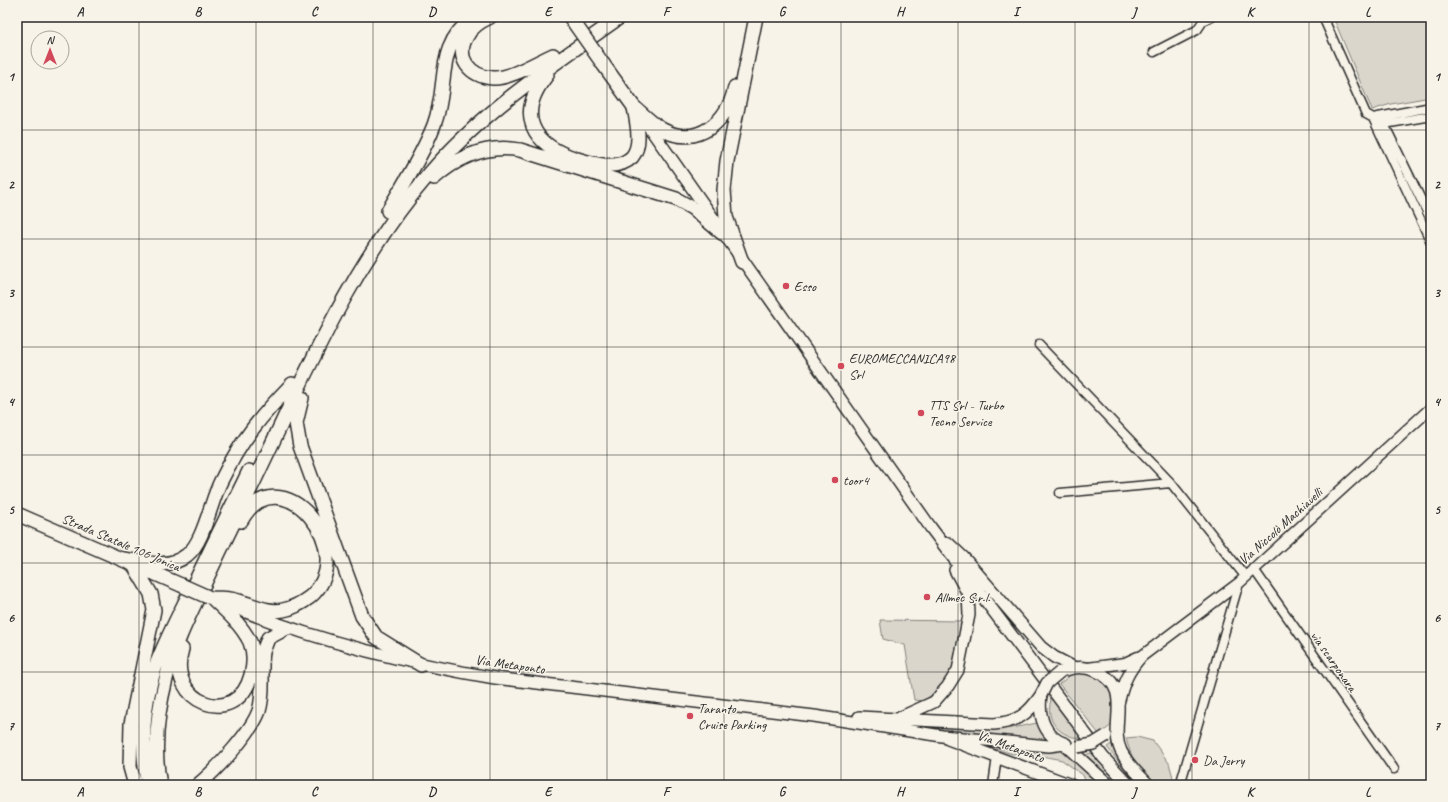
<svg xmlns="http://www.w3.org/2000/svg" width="1448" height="802" font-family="Caveat,sans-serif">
  <rect width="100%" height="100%" fill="#f7f3e8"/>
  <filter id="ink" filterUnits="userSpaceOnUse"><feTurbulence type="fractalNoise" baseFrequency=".025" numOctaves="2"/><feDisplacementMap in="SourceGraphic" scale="8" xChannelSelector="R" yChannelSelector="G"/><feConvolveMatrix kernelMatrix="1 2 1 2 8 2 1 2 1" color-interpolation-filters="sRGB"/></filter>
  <g filter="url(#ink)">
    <!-- green -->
    <path fill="#dad6cc" stroke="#82807c" d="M 1333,17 L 1431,17 L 1431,97 L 1391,104 L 1372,110 Z
      M 880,620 L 964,621 L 954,669 L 942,688 L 923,701 L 914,700 L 905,645 L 883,639 Z
      M 1082,672 C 1089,674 1099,675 1105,681 C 1113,688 1117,705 1115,716 C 1115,724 1106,730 1099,734 L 1059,684 L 1072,674 Z
      M 1052,696 L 1084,739 C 1060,737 1043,722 1052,696 Z
      M 1037,723 L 1049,741 L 950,733 L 950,726 L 1012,728 Z
      M 1137,737 L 1153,741 L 1169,763 L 1174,781 L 1171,785 C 1167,785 1160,786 1156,784 C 1139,775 1130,755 1126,738 Z
      M 972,743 L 1061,750 L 1074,757 L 1105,785 L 1090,785 L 1086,783 L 1083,775 L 1062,760 L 1021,752 L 1013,754 Z
      M 1113,743 L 1135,776 L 1144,785 L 1140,785 C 1128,774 1117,760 1107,747 Z
      M 1093,752 L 1122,785 L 1119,785 L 1086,755 Z"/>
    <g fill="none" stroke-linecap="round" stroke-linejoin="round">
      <defs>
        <path id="minor" d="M 1323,17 L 1366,114 L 1384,124
          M 1154,52 L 1197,30 L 1203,21 L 1210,17
          M 1373,118 L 1431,242
          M 1373,118 L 1431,107
          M 1384,124 L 1431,220
          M 1384,124 L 1431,116
          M 1039,345 L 1171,483 L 1245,576
          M 1060,493 L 1171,483
          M 1253,568 L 1394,769
          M 993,785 L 997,757
          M 1180,785 L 1239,583"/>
        <path id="tertiary" d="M 1088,668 L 1125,663 L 1138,657
          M 1119,702 C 1124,682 1128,672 1142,656 L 1239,583 L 1431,408"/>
        <path id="secondary" d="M 642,117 L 931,528 L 1103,757 L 1129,785
          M 948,543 L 964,558 L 1041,647 L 1054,657 L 1073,667
          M 216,600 C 306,638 399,662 495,678 L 814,716 L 942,736 L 1049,746 L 1064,744 L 1109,785
          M 1066,670 C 1077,666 1086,667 1096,671 C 1135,688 1108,725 1121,751 C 1127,764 1139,775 1149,785
          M 1041,695 C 1038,716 1044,737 1066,744
          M 859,717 L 994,724 C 1018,722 1028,714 1041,695
          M 901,717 L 934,702 L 948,686 L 958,670 L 969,615 L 968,594 L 955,570
          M 948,739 L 1071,785"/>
        <path id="primary" d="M 603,64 L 634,107
          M 17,514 L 181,585"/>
        <path id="trunk" d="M 490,17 C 481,21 472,26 467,36 C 454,57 470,77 493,78 C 510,79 537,62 553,55
          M 547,75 C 515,115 532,145 577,159 C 593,164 618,171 632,157 C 643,144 636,121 634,107
          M 634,107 C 643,114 653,125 663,130 C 698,148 728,121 735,87
          M 434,178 C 459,156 487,144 520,150 L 676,199 L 692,208 L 722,233
          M 388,211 C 404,183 422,156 434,125 C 450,83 433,48 474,17
          M 742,262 L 726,217 L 724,190 L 727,161 L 756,17
          M 302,398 L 296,423 L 300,446 L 362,616 L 376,637 L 421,665
          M 123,559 C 144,562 169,570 187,555 C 204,542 211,500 221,481 C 241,440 261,416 292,384
          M 133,564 L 151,594 L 154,610 L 131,724 L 130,767 L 135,785
          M 212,598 C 221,598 230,598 239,601 C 254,605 267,613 283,610 C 294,608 302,603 310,597 C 363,551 279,452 241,521
          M 182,649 C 165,703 237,730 251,675 C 254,664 254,652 250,642 C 241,624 226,611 212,598
          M 148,785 C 140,748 143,704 155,668 C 166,638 182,609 196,580 C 213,544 231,508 249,471
          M 160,785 C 153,750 157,714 166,679 C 173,649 187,620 200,593 C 216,559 232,525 249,492 C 302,383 349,266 430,173 C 483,111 554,64 620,17
          M 198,785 C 216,770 251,733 259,711 C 265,692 260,671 263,652 C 264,648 267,642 268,638 L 287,628"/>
      </defs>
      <!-- minor casing -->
      <use href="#minor" stroke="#2b2b2b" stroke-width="11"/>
      <!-- tertiary casing -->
      <use href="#tertiary" stroke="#2b2b2b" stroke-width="13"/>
      <!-- secondary casing -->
      <use href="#secondary" stroke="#2b2b2b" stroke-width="14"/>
      <!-- primary casing -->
      <use href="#primary" stroke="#2b2b2b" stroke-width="16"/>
      <!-- trunk casing -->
      <use href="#trunk" stroke="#2b2b2b" stroke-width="16"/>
      <!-- minor -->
      <use href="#minor" stroke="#f7f3e8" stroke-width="8"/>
      <!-- tertiary -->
      <use href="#tertiary" stroke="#f7f3e8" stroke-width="10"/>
      <!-- secondary -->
      <use href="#secondary" stroke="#f7f3e8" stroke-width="11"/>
      <!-- primary -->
      <use href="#primary" stroke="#f7f3e8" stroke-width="13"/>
      <!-- trunk -->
      <use href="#trunk" stroke="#f7f3e8" stroke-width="13"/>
      <defs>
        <path id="secondary-bridge" d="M 1041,695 L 1047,683 L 1060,672
          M 1077,747 L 1093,744 L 1106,736"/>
        <path id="primary-bridge" d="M 570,17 L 603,64
          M 181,585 L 208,597"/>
      </defs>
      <!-- secondary-bridge casing -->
      <use href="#secondary-bridge" stroke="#2b2b2b" stroke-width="14" stroke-linecap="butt"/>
      <!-- primary-bridge casing -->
      <use href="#primary-bridge" stroke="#2b2b2b" stroke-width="16" stroke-linecap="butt"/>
      <!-- secondary-bridge -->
      <use href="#secondary-bridge" stroke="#f7f3e8" stroke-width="11"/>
      <!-- primary-bridge -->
      <use href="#primary-bridge" stroke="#f7f3e8" stroke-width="13"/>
    </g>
  </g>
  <!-- grid -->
  <path fill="none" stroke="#2b2b2b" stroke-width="1" stroke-opacity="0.55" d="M 139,17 L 139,785M 256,17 L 256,785M 373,17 L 373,785M 490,17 L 490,785M 607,17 L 607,785M 724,17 L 724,785M 841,17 L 841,785M 958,17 L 958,785M 1075,17 L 1075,785M 1192,17 L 1192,785M 1309,17 L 1309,785M 17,130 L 1431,130M 17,239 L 1431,239M 17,347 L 1431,347M 17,455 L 1431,455M 17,563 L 1431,563M 17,672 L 1431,672"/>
  <!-- markers -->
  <g fill="#d1495b" stroke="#f7f3e8" stroke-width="1.5">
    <circle cx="786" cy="286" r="4"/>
    <circle cx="841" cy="366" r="4"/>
    <circle cx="921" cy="413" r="4"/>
    <circle cx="835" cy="480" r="4"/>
    <circle cx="927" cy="597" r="4"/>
    <circle cx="690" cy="716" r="4"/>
    <circle cx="1195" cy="760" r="4"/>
  </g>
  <g text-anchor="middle" stroke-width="3" stroke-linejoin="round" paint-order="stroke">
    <!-- poi labels -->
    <g font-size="14" fill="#2b2b2b" stroke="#f7f3e8" text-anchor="start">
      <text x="794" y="291">Esso</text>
      <text x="849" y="363">EUROMECCANICA98<tspan x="849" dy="16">Srl</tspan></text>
      <text x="929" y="410">TTS Srl - Turbo<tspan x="929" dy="16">Tecno Service</tspan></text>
      <text x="843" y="485">toor4</text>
      <text x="935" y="602">Allmec S.r.l.</text>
      <text x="698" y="713">Taranto<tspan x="698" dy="16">Cruise Parking</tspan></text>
      <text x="1203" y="765">Da Jerry</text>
    </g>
    <!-- street labels -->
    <g font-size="14" fill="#2b2b2b" stroke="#f7f3e8">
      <text transform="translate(1280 526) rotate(-42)" y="5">Via Niccolò Machiavelli</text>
      <text transform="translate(121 542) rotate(23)" y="5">Strada Statale 106 Jonica</text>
      <text transform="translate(1334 661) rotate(55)" y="5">via scarponara</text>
      <text transform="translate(510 664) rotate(8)" y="5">Via Metaponto</text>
      <text transform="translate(1011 746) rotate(20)" y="5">Via Metaponto</text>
    </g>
  </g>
  <!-- margin -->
  <rect width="1448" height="802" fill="none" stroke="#f7f3e8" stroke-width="44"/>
  <!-- north arrow -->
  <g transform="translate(50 50)"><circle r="19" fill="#f7f3e8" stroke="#a5a39c"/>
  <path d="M0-3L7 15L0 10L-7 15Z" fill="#d1495b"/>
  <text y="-6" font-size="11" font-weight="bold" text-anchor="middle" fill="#2b2b2b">N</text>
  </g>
  <rect x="22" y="22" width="1404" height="758" fill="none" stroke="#2b2b2b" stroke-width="1.5"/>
  <g font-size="13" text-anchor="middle" font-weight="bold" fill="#2b2b2b">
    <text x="80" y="16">A</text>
    <text x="198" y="16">B</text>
    <text x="314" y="16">C</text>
    <text x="432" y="16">D</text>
    <text x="548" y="16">E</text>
    <text x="666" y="16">F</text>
    <text x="782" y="16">G</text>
    <text x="900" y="16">H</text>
    <text x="1016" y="16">I</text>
    <text x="1134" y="16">J</text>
    <text x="1250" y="16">K</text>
    <text x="1368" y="16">L</text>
    <text x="11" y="81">1</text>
    <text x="1437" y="81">1</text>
    <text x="11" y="189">2</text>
    <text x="1437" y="189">2</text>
    <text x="11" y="297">3</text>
    <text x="1437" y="297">3</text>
    <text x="11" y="406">4</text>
    <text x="1437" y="406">4</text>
    <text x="11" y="514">5</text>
    <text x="1437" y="514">5</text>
    <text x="11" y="622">6</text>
    <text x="1437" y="622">6</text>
    <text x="11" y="730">7</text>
    <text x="1437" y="730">7</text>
    <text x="80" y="796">A</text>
    <text x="198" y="796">B</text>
    <text x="314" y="796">C</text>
    <text x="432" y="796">D</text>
    <text x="548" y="796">E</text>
    <text x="666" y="796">F</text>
    <text x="782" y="796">G</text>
    <text x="900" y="796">H</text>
    <text x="1016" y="796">I</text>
    <text x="1134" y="796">J</text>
    <text x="1250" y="796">K</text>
    <text x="1368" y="796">L</text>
  </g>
</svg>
